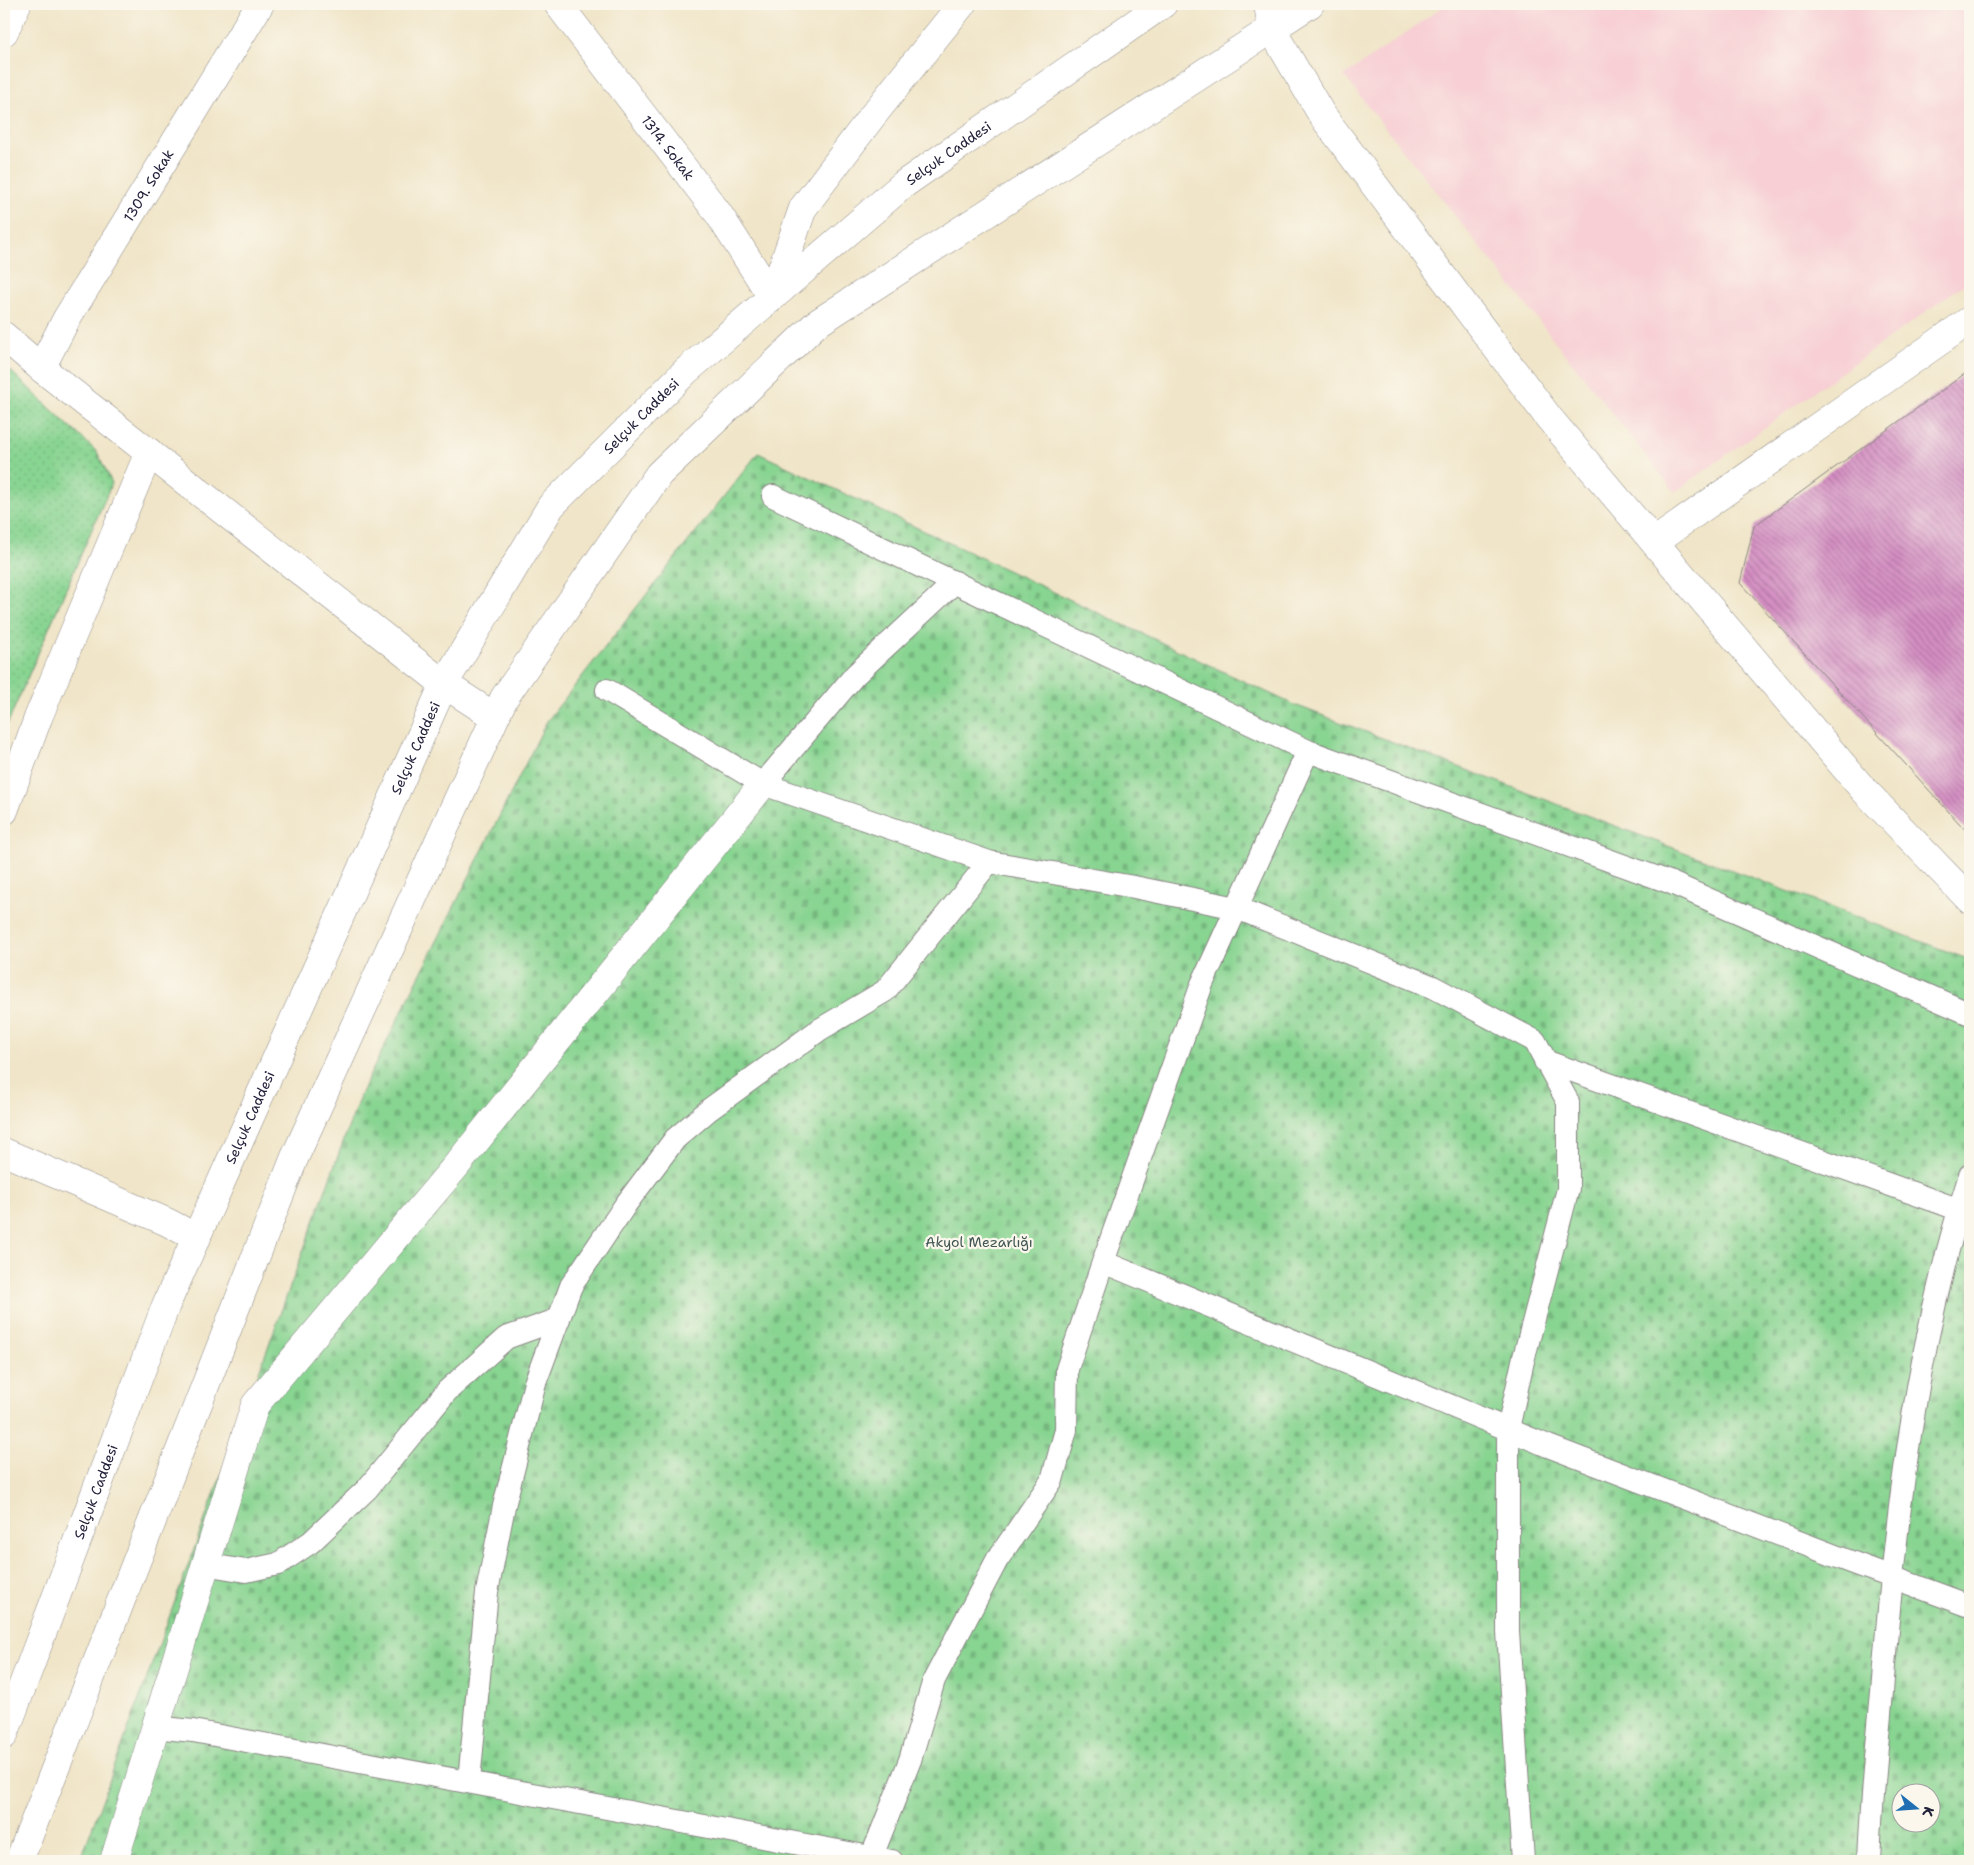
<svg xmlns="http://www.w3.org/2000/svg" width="1974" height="1865" font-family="'Shantell Sans',sans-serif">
  <defs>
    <pattern id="cemetery-stones" width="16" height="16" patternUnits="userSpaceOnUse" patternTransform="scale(1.25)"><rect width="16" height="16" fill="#88d491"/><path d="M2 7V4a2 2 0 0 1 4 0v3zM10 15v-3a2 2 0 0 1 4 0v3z" fill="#75b67e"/></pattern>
    <pattern id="park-dots" width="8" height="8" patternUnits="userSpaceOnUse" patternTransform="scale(1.25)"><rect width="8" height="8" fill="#88d491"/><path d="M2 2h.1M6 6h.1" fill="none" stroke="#75b67e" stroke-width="1.8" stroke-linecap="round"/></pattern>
    <pattern id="building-back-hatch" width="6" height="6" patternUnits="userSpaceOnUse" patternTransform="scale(1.25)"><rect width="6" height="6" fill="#d48ec2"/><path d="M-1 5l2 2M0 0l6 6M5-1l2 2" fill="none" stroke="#ac749f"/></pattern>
  </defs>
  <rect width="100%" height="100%" fill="#fbf7ec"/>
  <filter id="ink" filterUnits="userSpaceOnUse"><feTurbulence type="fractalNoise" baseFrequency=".02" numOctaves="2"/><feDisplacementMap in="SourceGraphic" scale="10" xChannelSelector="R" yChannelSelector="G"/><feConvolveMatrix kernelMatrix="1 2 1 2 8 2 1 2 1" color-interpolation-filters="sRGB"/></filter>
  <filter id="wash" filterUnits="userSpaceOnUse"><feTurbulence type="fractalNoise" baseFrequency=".0096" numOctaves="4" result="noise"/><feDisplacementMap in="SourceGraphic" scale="20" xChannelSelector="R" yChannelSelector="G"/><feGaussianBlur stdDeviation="1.12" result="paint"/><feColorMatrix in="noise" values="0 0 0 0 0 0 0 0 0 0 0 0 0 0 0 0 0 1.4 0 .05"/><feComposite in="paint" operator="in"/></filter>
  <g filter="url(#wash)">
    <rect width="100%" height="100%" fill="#f0e5c8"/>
    <!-- built -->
    <path fill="#f7cfd4" d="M 1447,4 L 1970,4 L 1970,280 L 1675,492 L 1344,76 Z"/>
    <!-- cemetery -->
    <path fill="url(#cemetery-stones)" stroke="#557b66" fill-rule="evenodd" d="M 758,453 L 1292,704 L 1970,960 L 1970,1861 L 80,1861 L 361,1093 L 547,721 ZM 1902,1792 L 1932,1792 L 1932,1822 L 1902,1822 Z"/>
    <!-- park -->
    <path fill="url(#park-dots)" stroke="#557b66" d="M 4,365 L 97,452 L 112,483 L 4,732 Z"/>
    <g id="blocks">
      <!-- building -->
      <path fill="url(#building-back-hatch)" d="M 1970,370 L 1970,835 L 1740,583 L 1754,526 Z"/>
    </g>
  </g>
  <g filter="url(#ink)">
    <use href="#blocks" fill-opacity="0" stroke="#898482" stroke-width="1"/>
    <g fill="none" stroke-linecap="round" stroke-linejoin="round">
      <defs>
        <path id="service" d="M 773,496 L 1308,751 L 1669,882 L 1970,1014
          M 607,690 L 763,784 L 989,862 L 1134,887 L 1237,908 L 1433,987 L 1535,1041 L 1568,1102 L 1568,1189 L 1523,1361 L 1508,1429 L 1508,1632 L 1523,1861
          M 763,784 L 855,675 L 955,582
          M 1545,1061 L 1960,1210
          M 1103,1262 L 1548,1446 L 1851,1562 L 1970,1606
          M 204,1564 L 246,1571 L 278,1564 L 311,1542 L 367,1489 L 447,1391 L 506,1338 L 559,1319
          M 154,1727 L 193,1731 L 892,1861
          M 469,1781 L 487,1592 L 504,1506 L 535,1383 L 571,1286 L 626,1204 L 675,1139 L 710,1109 L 819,1030 L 885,991 L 989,862
          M 870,1861 L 910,1760 L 934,1680 L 997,1560 L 1052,1480 L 1066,1430 L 1067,1369 L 1103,1262 L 1202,984 L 1308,751
          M 1869,1861 C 1871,1805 1877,1748 1882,1692 C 1895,1519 1916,1341 1970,1175"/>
        <g id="minor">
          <path id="s1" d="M 558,4 L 718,213 L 772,297"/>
          <path d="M 1268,4 L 1272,30 L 1322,115 L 1549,418 L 1863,789 L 1970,900"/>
          <path d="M 4,32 L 17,4"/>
          <path d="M 772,297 L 803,208 L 870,119 L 962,4"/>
          <path id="s2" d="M 41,368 L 67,318 L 260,4"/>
          <path d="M 4,811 L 38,718 L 149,452"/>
          <path d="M 4,1152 L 167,1222 L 197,1238"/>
          <path d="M 114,1861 L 255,1405 L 456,1166 L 763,784"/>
        </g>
        <path id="tertiary" d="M 4,336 L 41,368 L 444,684 L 495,717
          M 1654,542 L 1970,320"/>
        <g id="secondary">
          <path id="s3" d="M 4,1735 L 166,1305 L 444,684 L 551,506 L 686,371 L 904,184 L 1163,4"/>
          <path d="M 19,1861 L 294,1159 L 504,698 L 659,474 L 816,324 L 1310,4"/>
        </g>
      </defs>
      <!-- service casing -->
      <use href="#service" stroke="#898482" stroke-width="24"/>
      <!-- minor casing -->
      <use href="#minor" stroke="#898482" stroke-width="29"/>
      <!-- tertiary casing -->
      <use href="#tertiary" stroke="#898482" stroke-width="29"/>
      <!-- secondary casing -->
      <use href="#secondary" stroke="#898482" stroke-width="29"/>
      <!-- service -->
      <use href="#service" stroke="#fff" stroke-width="22"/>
      <!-- minor -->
      <use href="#minor" stroke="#fff" stroke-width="28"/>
      <!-- tertiary -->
      <use href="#tertiary" stroke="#fff" stroke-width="28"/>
      <!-- secondary -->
      <use href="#secondary" stroke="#fff" stroke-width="28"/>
    </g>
  </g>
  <g text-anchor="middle" stroke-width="4.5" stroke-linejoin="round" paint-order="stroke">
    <!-- street labels -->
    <g font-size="14" fill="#22223b" stroke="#fbf7ec">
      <text dy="5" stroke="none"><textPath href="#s1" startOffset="181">1314. Sokak</textPath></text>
      <text dy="5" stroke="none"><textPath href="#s3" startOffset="1880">Selçuk Caddesi</textPath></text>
      <text dy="5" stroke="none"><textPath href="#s2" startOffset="212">1309. Sokak</textPath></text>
      <text dy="5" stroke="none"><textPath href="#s3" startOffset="1475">Selçuk Caddesi</textPath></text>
      <text dy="5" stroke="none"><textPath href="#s3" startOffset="1070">Selçuk Caddesi</textPath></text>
      <text dy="5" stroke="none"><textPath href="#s3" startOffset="665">Selçuk Caddesi</textPath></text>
      <text dy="5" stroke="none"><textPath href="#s3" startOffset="260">Selçuk Caddesi</textPath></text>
    </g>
    <!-- park labels -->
    <g font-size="14" fill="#415755" stroke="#fbf7ec">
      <text x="979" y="1247">Akyol Mezarlığı</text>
    </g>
  </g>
  <!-- margin -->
  <rect width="1974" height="1865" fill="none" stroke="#fbf7ec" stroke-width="20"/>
  <!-- north arrow -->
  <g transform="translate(1916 1808) rotate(107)"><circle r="24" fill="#fbf7ec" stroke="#a4a2a5"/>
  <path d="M0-4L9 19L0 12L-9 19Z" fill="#1f6fb2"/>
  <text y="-8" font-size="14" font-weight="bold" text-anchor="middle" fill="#22223b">K</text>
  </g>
</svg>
